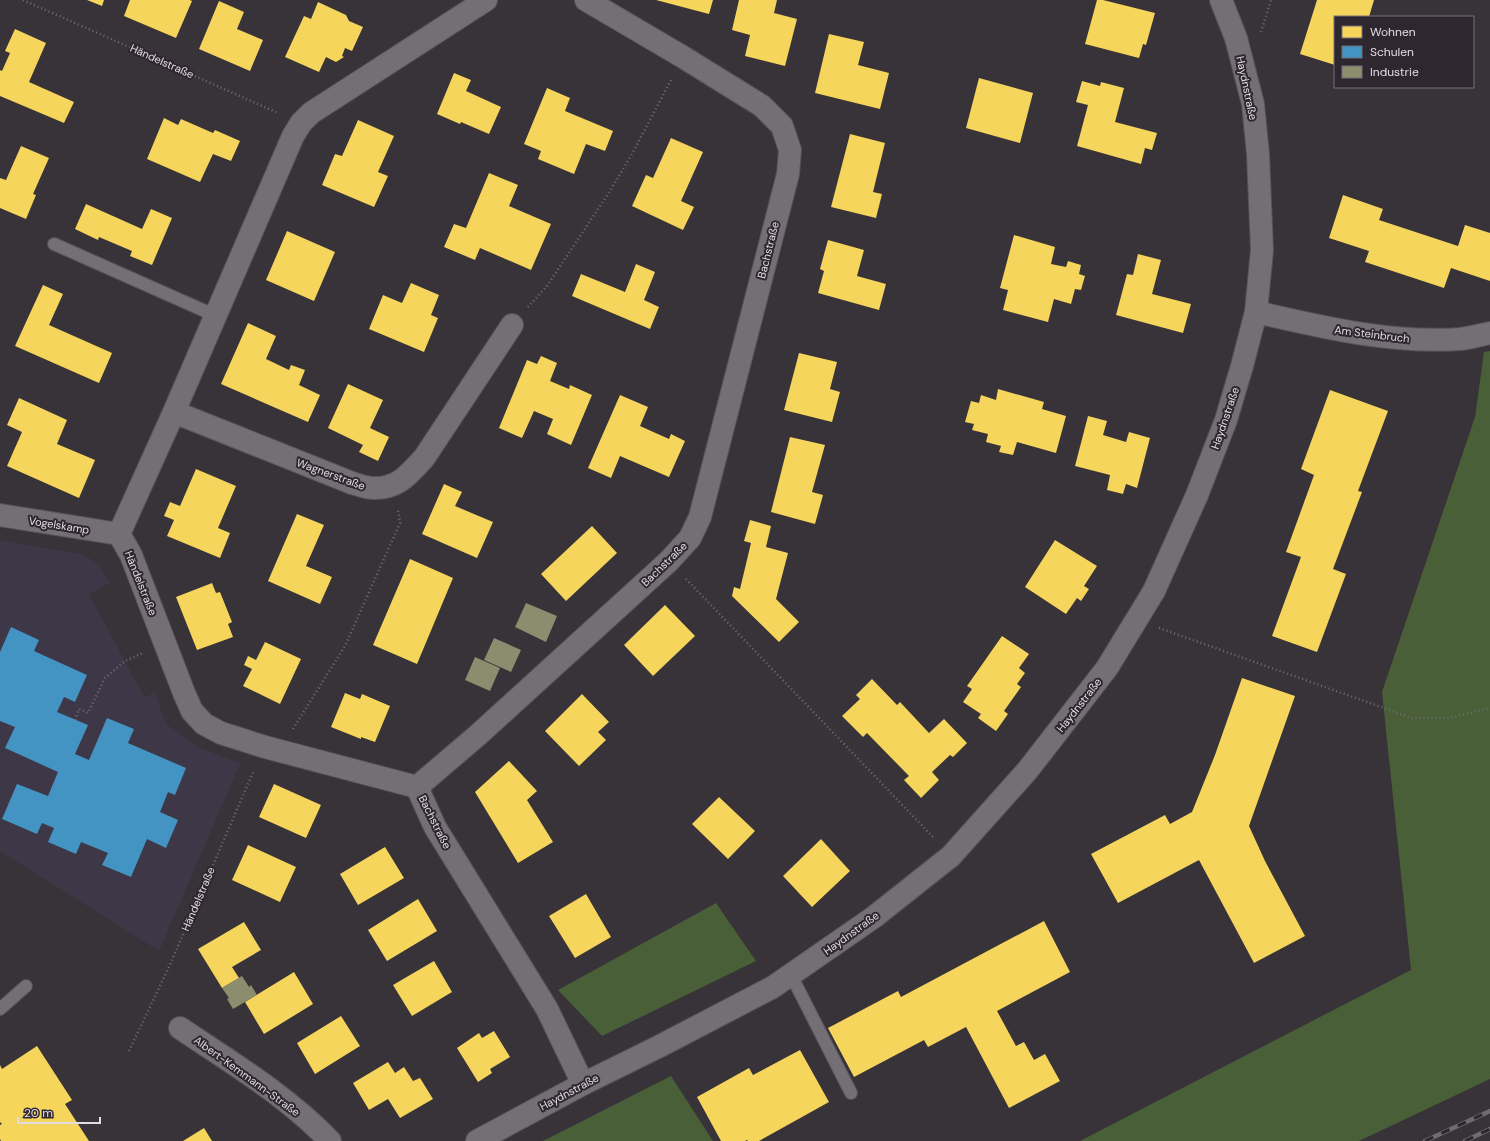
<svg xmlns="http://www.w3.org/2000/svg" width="1490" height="1141" font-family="'DM Sans',sans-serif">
  <rect width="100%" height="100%" fill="#383338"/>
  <!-- education -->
  <path fill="#3e3747" d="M 0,540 L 84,555 L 98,564 L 110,583 L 89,594 L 144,697 L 155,693 L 166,724 L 199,747 L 240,764 L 159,951 L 0,851 Z"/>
  <!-- green -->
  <path fill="#485f37" d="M 1490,351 L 1490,1079 L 1359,1141 L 1080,1141 L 1411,970 L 1382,692 L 1475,417 L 1484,352 Z
    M 716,903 L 756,961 L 602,1036 L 558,990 Z
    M 671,1076 L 713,1141 L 543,1141 Z"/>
  <!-- homes -->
  <path fill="#f6d55c" d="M 87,0 L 104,0 L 102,6 Z
    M 130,0 L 190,0 L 192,1 L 176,38 L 124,16 Z
    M 656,0 L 713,0 L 709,14 Z
    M 739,0 L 777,0 L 774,13 L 797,19 L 785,66 L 745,56 L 750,35 L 732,30 Z
    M 1097,0 L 1103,0 L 1155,13 L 1146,45 L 1143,44 L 1139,58 L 1085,44 Z
    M 1317,0 L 1374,0 L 1369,17 L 1335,17 L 1335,65 L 1300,54 Z
    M 219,1 L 244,12 L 237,29 L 263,40 L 250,71 L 199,49 Z
    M 318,2 L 346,15 L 349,21 L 363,27 L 352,51 L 345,48 L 342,56 L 344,57 L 336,62 L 326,57 L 319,72 L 285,57 L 304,16 L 311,19 Z
    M 15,29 L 46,43 L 29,82 L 74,102 L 64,123 L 0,96 L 0,70 L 2,71 L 10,53 L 5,51 Z
    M 829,34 L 864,42 L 858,65 L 889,73 L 880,109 L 815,93 Z
    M 454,73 L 471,80 L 466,91 L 501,107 L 489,134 L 461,122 L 460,124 L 437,114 Z
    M 979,78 L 1033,93 L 1020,143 L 966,128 Z
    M 1082,81 L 1100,86 L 1101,82 L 1124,88 L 1115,122 L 1157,133 L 1152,150 L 1145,148 L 1141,164 L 1077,146 L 1088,105 L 1076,102 Z
    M 547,88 L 570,98 L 565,111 L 613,131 L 605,151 L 586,144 L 574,174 L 538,159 L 541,151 L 524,144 Z
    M 164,118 L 178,125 L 181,119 L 213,133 L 215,130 L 240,141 L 231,161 L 213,154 L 200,182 L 147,159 Z
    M 358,120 L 394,136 L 378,172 L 388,176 L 374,207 L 322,185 L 335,154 L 342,156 Z
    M 850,134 L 885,143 L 873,192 L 882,194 L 876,218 L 831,207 Z
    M 671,138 L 703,152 L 681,201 L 694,207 L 683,230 L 632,206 L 646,175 L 653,178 Z
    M 21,146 L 49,158 L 33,194 L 36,195 L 26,219 L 0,208 L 0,178 L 6,180 Z
    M 489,173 L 518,185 L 509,206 L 551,224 L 531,270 L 480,248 L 475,260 L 444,247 L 454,224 L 466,228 Z
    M 1343,195 L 1383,209 L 1379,220 L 1458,246 L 1465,225 L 1490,233 L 1490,281 L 1451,268 L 1444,288 L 1365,262 L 1369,251 L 1329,238 Z
    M 86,204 L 142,229 L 151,209 L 172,218 L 152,265 L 130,256 L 132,251 L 99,237 L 98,240 L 75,229 Z
    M 287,231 L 335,252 L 314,301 L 266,280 Z
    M 1014,235 L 1055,247 L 1051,264 L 1066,267 L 1068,261 L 1081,265 L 1079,274 L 1085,276 L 1081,290 L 1075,289 L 1071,304 L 1054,299 L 1048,322 L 1003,310 L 1008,290 L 1000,288 Z
    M 828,240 L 864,250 L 857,276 L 886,284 L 879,310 L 818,293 L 824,271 L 820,269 Z
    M 1138,254 L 1161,260 L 1152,294 L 1191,304 L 1183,333 L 1116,315 L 1127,274 L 1133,275 Z
    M 636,264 L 655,272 L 644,300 L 659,307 L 650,329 L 572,296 L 581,274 L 625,292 Z
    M 411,283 L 439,295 L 431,315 L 438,318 L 424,352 L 369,329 L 383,295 L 402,303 Z
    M 43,285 L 63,294 L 49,325 L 112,353 L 99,383 L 15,346 Z
    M 248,323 L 276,336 L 266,359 L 289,370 L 291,365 L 305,370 L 299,385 L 320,395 L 308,422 L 221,384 Z
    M 799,353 L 837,362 L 830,389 L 840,392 L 832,422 L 784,410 Z
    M 541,356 L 557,363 L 550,381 L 569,389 L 570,385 L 592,395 L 571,445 L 547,434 L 553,419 L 534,411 L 522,438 L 499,428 L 527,360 L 537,364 Z
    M 348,384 L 383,400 L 370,428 L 389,437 L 378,461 L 359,452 L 363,445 L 328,428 Z
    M 998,389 L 1044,402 L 1042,409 L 1066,416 L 1056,453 L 1017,442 L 1013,455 L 999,452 L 1001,446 L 986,442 L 988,434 L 972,430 L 974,424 L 965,422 L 971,401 L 979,403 L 981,395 L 996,400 Z
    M 1330,390 L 1388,411 L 1358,491 L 1362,492 L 1333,569 L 1346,574 L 1317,652 L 1272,636 L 1301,557 L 1286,552 L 1314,475 L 1301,469 Z
    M 620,395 L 648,407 L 640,426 L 669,439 L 671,434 L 685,441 L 669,477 L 620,456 L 611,478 L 588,468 Z
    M 19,398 L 67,420 L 57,444 L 95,460 L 79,498 L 7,466 L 22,432 L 7,425 Z
    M 1088,416 L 1107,421 L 1103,435 L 1126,442 L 1129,432 L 1150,438 L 1137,488 L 1126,484 L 1123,494 L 1107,490 L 1110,475 L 1075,466 Z
    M 790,437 L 825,445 L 812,492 L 823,495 L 815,524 L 771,512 Z
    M 196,469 L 236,486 L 218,528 L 230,533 L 220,558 L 167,536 L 174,520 L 164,516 L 170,502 L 180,506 Z
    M 444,484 L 462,492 L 455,506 L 493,522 L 477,558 L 422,534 Z
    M 297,514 L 324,525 L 306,566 L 332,577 L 320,604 L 268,581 Z
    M 750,520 L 771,526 L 766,547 L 788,553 L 776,599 L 799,622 L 779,642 L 732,596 L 734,587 L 740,589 L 751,543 L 744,541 Z
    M 592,526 L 617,553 L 566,601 L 541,574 Z
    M 1055,540 L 1097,566 L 1084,586 L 1089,589 L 1081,601 L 1077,598 L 1066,614 L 1025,587 Z
    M 410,559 L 453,578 L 417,664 L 373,645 Z
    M 212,583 L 216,593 L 220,592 L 232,622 L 228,624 L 233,637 L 197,650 L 176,597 Z
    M 665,605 L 695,636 L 653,676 L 624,645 Z
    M 1002,636 L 1029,654 L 1019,668 L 1025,673 L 1017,684 L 1021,687 L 1004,711 L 1008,714 L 996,731 L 978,718 L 981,714 L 963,702 L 972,689 L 967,686 Z
    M 265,642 L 301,659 L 280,704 L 243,686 L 252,669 L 244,665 L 248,656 L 256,660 Z
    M 1242,678 L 1295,696 L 1249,826 L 1265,861 L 1305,936 L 1254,963 L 1199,860 L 1118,903 L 1091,854 L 1165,815 L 1170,824 L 1192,812 L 1215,755 Z
    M 872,679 L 897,705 L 900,702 L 929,733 L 944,719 L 967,743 L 953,757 L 950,755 L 932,772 L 939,780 L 921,798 L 904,780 L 909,776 L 867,733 L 863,737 L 842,716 L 860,699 L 856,695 Z
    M 345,693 L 360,699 L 362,694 L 390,706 L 375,742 L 361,737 L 361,739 L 331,727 Z
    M 582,694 L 609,722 L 598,732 L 606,740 L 579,766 L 545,731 Z
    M 509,761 L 537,791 L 527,800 L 553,842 L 518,863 L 475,792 Z
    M 274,784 L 321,805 L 306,838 L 259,817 Z
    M 719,797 L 755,831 L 728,859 L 692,824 Z
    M 821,839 L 850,871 L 812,907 L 783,876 Z
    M 248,845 L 296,867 L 280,902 L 232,880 Z
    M 385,847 L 404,878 L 358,905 L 340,874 Z
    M 586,894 L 611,937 L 575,958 L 549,916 Z
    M 418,899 L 437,931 L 387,961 L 368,930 Z
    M 1044,921 L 1070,972 L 997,1011 L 1016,1046 L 1024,1042 L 1034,1060 L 1045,1054 L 1060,1081 L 1009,1108 L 966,1027 L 928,1047 L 924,1040 L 854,1077 L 828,1028 L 898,991 L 901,997 Z
    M 244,922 L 261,950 L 232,967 L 239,978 L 222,988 L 198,949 Z
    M 434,961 L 452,992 L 412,1016 L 393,985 Z
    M 294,972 L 313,1004 L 264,1034 L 245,1002 Z
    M 341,1016 L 360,1046 L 315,1074 L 297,1043 Z
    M 494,1031 L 510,1057 L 490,1069 L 492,1073 L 478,1082 L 457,1048 L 479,1033 L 482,1038 Z
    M 37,1046 L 72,1100 L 65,1104 L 89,1141 L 1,1141 L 0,1139 L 0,1125 L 2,1124 L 0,1122 L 0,1065 L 2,1069 Z
    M 800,1050 L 829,1102 L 759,1141 L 748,1141 L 747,1140 L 745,1141 L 721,1141 L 697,1097 L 749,1068 L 753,1075 Z
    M 388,1062 L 395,1073 L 404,1067 L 413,1081 L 420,1078 L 433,1099 L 400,1118 L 388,1099 L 369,1110 L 353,1083 Z
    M 204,1128 L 212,1141 L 183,1141 Z"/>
  <!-- schools -->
  <path fill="#4393c3" d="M 11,627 L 39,640 L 34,651 L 87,675 L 75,702 L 64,697 L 57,712 L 88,725 L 75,754 L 89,760 L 107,718 L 134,729 L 128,743 L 186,768 L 175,795 L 168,792 L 160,812 L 178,820 L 166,848 L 147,839 L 131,877 L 102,865 L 108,853 L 81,842 L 76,854 L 48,842 L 54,828 L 42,823 L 37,834 L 2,819 L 17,784 L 48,796 L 58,772 L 5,748 L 15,727 L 0,721 L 0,652 Z"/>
  <!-- industry -->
  <path fill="#8c8c6e" d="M 526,603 L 557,616 L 546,642 L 515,627 Z
    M 494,638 L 521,650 L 511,672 L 484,660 Z
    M 475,657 L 500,668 L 490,691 L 465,680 Z
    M 242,976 L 249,987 L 251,985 L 257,995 L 233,1009 L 227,999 L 229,998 L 222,988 Z"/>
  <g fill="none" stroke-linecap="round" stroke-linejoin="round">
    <defs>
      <path id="lane" d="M 54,244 L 214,315
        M 791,975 L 851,1093
        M 0,1009 L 26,986"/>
      <path id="street" d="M 1256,312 C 1322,327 1391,344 1460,339 C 1470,338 1480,335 1490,333
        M 174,412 L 352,483 C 358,485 366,488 373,488 C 398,489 408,475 424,458 L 512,325
        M 0,515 L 119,534
        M 119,534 L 174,412 L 293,136 L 301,123 L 311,113 L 486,0
        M 119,534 L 131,555 L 184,693 L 192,711 L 204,724 L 221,733 L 265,747 L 417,787
        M 417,787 L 478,735 L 669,561 L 690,538 L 700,517 L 788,174 L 790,150 L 782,126 L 762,106 L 683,57 L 586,0
        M 417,787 L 435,827 L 547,1009 L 583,1084
        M 180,1028 C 232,1063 287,1096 330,1141
        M 477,1141 L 583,1084 L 660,1046 L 773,987 L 874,917 L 951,856 L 1027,771 L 1107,668 L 1154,591 L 1197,495 L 1226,420 L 1242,366 L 1256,312 L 1262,250 L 1258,154 L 1253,104 L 1236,38 L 1221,0"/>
    </defs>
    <!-- lane casing -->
    <use href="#lane" stroke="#565256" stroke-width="14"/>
    <!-- street casing -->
    <use href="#street" stroke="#565256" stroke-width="24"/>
    <!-- path -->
    <path stroke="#706d70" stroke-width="2.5" stroke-dasharray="1 3" stroke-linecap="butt" d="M 23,0 L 278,113
      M 1261,32 L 1271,0
      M 528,307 L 547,286 L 608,194 L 632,154 L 671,80
      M 686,579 L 934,838
      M 1159,628 L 1412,718 L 1450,718 L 1490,708
      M 75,720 L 79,709 L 88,713 L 105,678 L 125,661 L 143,653
      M 293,729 L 345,646 L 400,523 L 398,509
      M 129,1051 L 169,967 L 254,770"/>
    <!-- lane -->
    <use href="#lane" stroke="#736f74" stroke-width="12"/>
    <!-- street -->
    <use href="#street" stroke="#736f74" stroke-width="22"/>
    <defs>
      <path id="rail" d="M 1425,1141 L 1490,1111
        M 1465,1141 L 1490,1129"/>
    </defs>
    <!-- rail casing -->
    <use href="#rail" stroke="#6f6b6f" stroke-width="4.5"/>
    <!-- rail -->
    <use href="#rail" stroke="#2f2730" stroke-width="3" stroke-dasharray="9" stroke-linecap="butt"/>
  </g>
  <g text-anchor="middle" stroke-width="4" stroke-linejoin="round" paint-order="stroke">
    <!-- street labels -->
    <g font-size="11" fill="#e1dce2" stroke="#2f2730">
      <text transform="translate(162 61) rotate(24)" y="4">Händelstraße</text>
      <text transform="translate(1247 88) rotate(78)" y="4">Haydnstraße</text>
      <text transform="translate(768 250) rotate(-76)" y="4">Bachstraße</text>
      <text transform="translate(1372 334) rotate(7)" y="4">Am Steinbruch</text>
      <text transform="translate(1225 418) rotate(-71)" y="4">Haydnstraße</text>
      <text transform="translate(331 474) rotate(20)" y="4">Wagnerstraße</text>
      <text transform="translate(59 525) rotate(9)" y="4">Vogelskamp</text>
      <text transform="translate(664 564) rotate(-44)" y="4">Bachstraße</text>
      <text transform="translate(141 583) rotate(68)" y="4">Händelstraße</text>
      <text transform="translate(1079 705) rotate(-52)" y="4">Haydnstraße</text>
      <text transform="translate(435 822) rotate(63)" y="4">Bachstraße</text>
      <text transform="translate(198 899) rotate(-67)" y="4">Händelstraße</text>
      <text transform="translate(851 933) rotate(-36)" y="4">Haydnstraße</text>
      <text transform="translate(247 1076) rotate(36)" y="4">Albert-Kemmann-Straße</text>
      <text transform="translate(569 1092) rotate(-28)" y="4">Haydnstraße</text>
    </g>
  </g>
  <!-- legend -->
  <rect x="1334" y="16" width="140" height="72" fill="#2f2730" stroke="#766f77"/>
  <rect x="1342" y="26" width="20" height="12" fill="#f6d55c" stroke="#766f77"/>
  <text x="1370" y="36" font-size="12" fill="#e1dce2">Wohnen</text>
  <rect x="1342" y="46" width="20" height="12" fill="#4393c3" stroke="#766f77"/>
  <text x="1370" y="56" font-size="12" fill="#e1dce2">Schulen</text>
  <rect x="1342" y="66" width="20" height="12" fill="#8c8c6e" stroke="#766f77"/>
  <text x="1370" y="76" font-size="12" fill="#e1dce2">Industrie</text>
  <!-- scale -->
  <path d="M18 1117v6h82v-6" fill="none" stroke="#e1dce2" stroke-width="2"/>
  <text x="24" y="1117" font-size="12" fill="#e1dce2" stroke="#2f2730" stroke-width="3" paint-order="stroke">20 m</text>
</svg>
